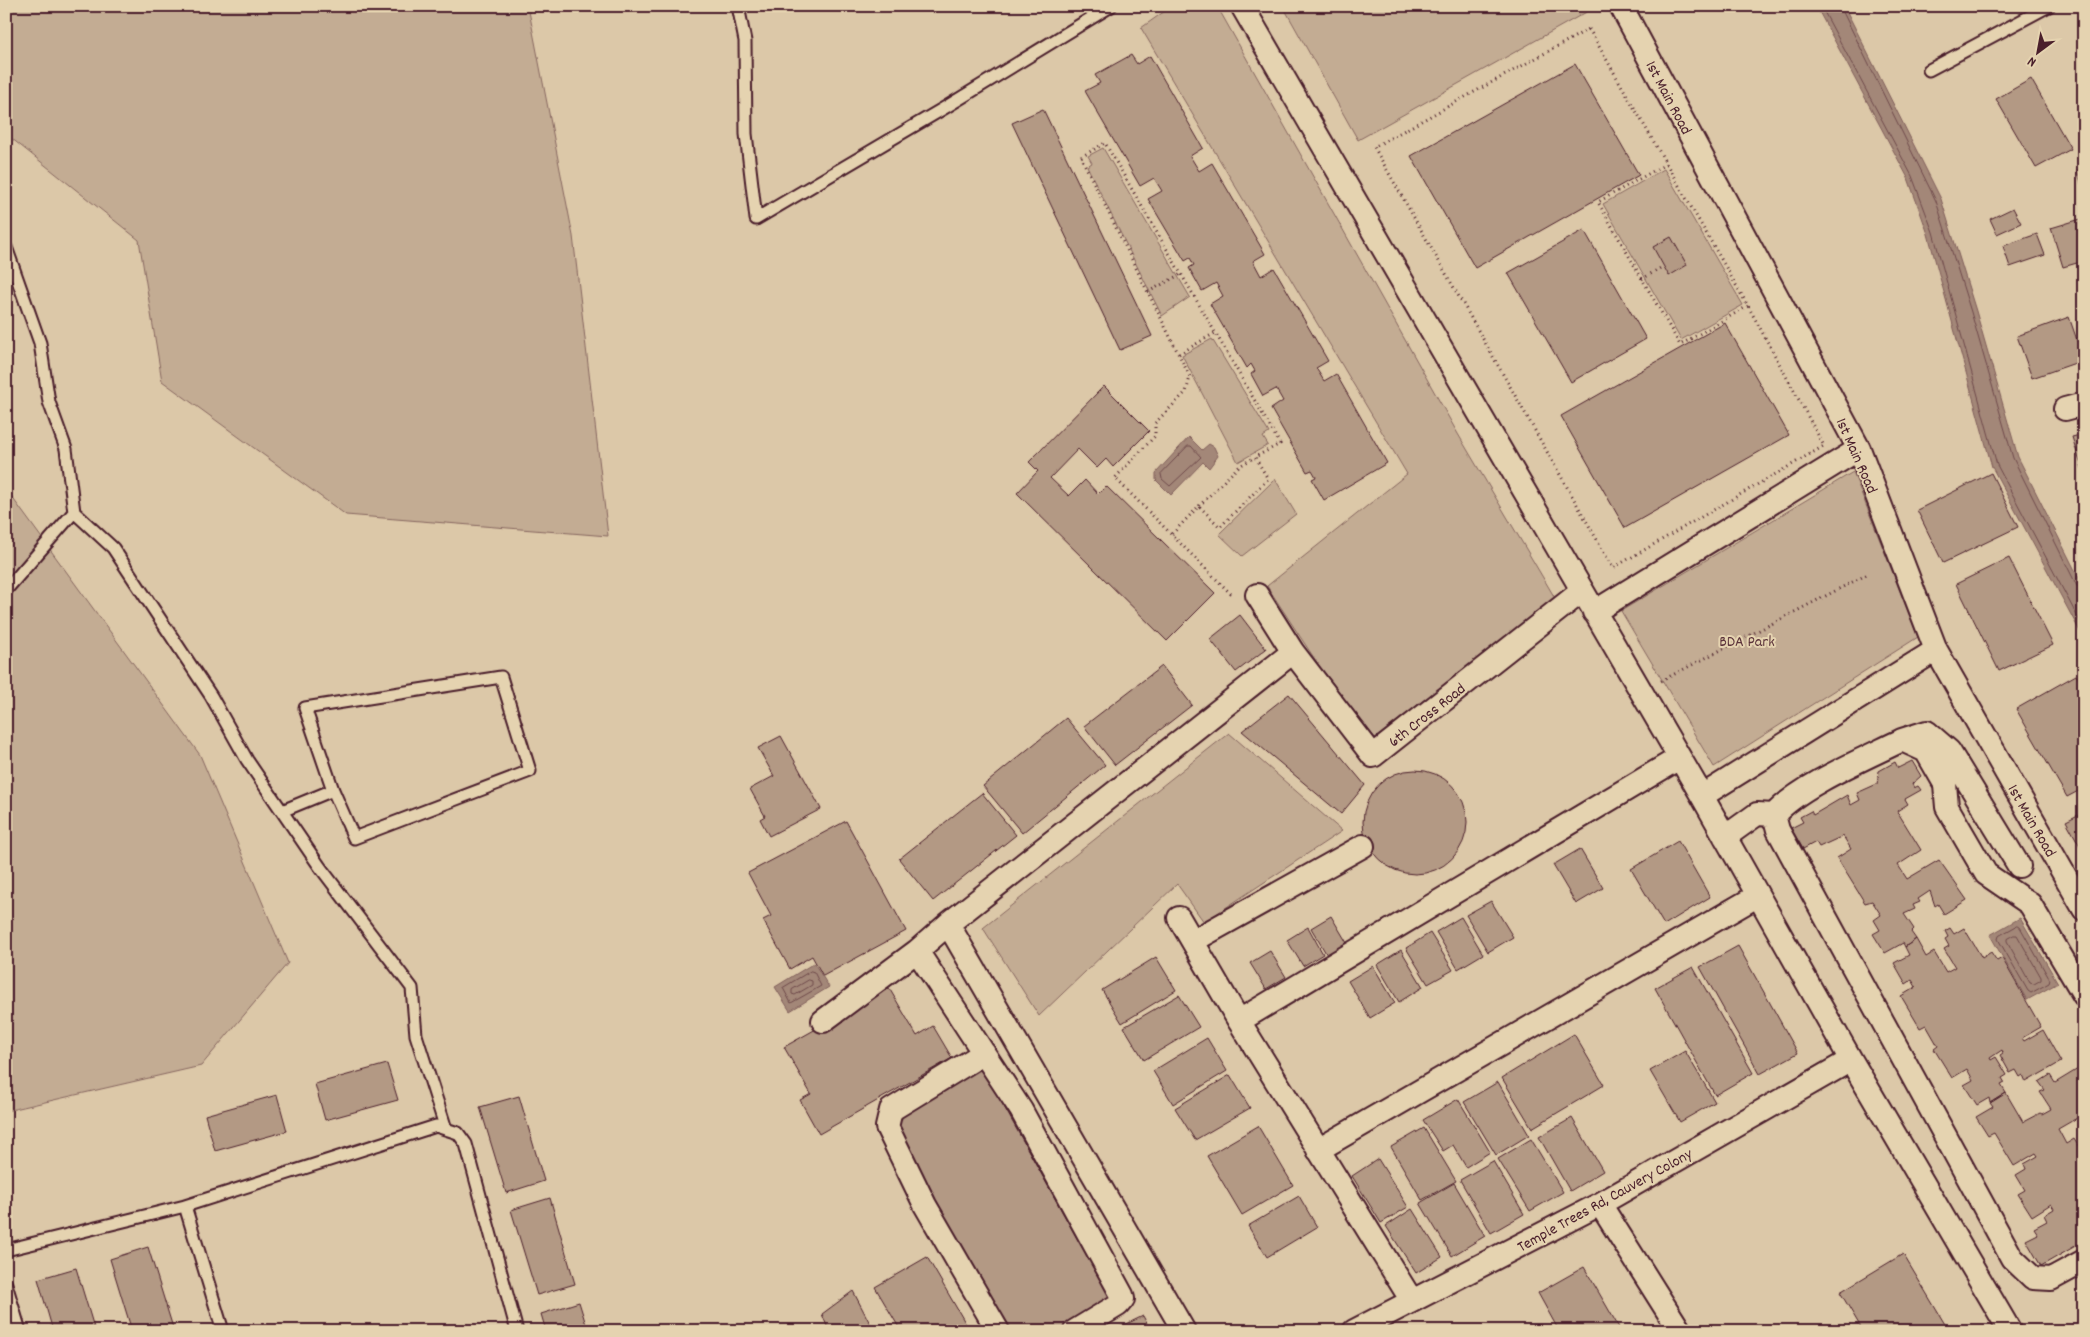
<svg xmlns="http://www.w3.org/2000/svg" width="2090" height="1337" font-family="Dekko,sans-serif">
  <rect width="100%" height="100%" fill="#dcc8a8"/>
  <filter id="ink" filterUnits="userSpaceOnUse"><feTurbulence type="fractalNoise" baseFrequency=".02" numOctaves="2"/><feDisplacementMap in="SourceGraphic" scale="10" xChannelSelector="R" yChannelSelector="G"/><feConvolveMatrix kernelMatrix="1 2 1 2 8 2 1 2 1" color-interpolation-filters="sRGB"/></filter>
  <g filter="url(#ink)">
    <!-- green -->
    <path fill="#c3ac93" stroke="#86665f" d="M 6,6 L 528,6 L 573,236 L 608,536 L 346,515 L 162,381 L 139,240 L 6,134 Z
      M 1172,6 L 1217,6 L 1458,434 L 1555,598 L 1375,738 L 1320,667 L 1267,586 L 1407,474 L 1141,28 Z
      M 1283,6 L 1589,6 L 1590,10 L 1358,140 Z
      M 1103,148 L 1190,297 L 1162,316 L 1087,166 L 1092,163 L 1088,156 Z
      M 1664,169 L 1743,305 L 1681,340 L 1603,204 Z
      M 1212,339 L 1269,433 L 1263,437 L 1268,445 L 1238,462 L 1182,355 Z
      M 1853,472 L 1918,637 L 1714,767 L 1621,611 Z
      M 1275,479 L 1296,514 L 1242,556 L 1219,534 Z
      M 6,489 L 200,755 L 288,963 L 201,1066 L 6,1111 Z
      M 1229,733 L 1342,831 L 1204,922 L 1177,884 L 1039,1016 L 983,928 Z"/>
    <!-- water -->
    <path fill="#a38778" stroke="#7f5d59" d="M 1816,6 L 1844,6 L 1941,199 L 1976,311 L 2018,457 L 2084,588 L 2084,639 L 1992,467 L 1928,234 L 1908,178 Z
      M 1189,437 L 1202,450 L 1209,444 L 1214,447 L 1218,456 L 1209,468 L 1203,462 L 1171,495 L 1156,480 L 1156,473 Z
      M 2020,918 L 2058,983 L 2027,1000 L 1990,935 Z
      M 814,963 L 829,987 L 790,1011 L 775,987 Z"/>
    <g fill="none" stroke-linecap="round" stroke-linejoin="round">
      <!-- shore -->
      <path stroke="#6e494a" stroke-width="1" d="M 1821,6 L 1912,176 L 1933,232 L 1997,465 L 2084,629
        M 1840,6 L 1936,201 L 1971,312 L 2013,458 L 2077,586 L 2084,589
        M 1188,446 L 1191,446 L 1201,457 L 1170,486 L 1162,479 L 1161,474 Z
        M 2017,926 L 2020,927 L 2050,980 L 2049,983 L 2031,993 L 2028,991 L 1998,939 L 1999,936 Z
        M 2014,935 L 2017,935 L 2041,977 L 2041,980 L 2034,984 L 2030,983 L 2007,941 L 2007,939 Z
        M 811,971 L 814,972 L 821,986 L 791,1003 L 783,988 Z
        M 809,980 L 812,981 L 812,985 L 795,995 L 792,994 L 792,990 Z"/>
    </g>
    <!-- building -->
    <path fill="#b39984" stroke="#4a1f2b" d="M 1131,55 L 1137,64 L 1150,56 L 1203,148 L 1190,156 L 1199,171 L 1212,163 L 1265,254 L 1253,261 L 1261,276 L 1274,268 L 1328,361 L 1316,368 L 1324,381 L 1336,374 L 1387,463 L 1324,500 L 1312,479 L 1316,477 L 1312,470 L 1307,472 L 1271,409 L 1283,401 L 1276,389 L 1263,396 L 1251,374 L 1255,371 L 1251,364 L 1247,368 L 1210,304 L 1223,296 L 1216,283 L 1202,291 L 1189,268 L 1194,265 L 1190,258 L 1185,261 L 1148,199 L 1162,191 L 1154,178 L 1140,186 L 1085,91 L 1100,83 L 1095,75 Z
      M 1575,64 L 1639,175 L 1475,268 L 1411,156 Z
      M 2031,79 L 2071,149 L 2036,168 L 1996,99 Z
      M 1043,109 L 1152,336 L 1120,350 L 1012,123 Z
      M 2084,168 L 2084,193 L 2077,170 Z
      M 2013,208 L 2021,223 L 1997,234 L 1990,219 Z
      M 2084,218 L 2084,261 L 2063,267 L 2051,228 Z
      M 1584,230 L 1646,339 L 1571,382 L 1508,273 Z
      M 2037,234 L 2045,255 L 2010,267 L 2003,246 Z
      M 1671,237 L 1687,265 L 1669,276 L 1653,247 Z
      M 2069,317 L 2084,360 L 2032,378 L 2017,336 Z
      M 1725,323 L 1789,435 L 1625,528 L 1561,416 Z
      M 1104,386 L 1149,431 L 1113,467 L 1106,459 L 1097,468 L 1078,449 L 1050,478 L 1069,496 L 1085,480 L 1098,494 L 1106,486 L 1215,593 L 1167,641 L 1017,493 L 1038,471 L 1029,462 Z
      M 2084,434 L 2084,475 L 2072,437 Z
      M 1991,473 L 2018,527 L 1943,563 L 1917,510 Z
      M 2009,558 L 2053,645 L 1999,671 L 1956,584 Z
      M 1240,615 L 1266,649 L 1236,672 L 1210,639 Z
      M 1162,666 L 1192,705 L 1115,765 L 1084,726 Z
      M 2076,675 L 2084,687 L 2084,788 L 2067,797 L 2016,709 Z
      M 1289,694 L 1365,785 L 1341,814 L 1242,731 Z
      M 1066,718 L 1105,765 L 1022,833 L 983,786 Z
      M 781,736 L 821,809 L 769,836 L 760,819 L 765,816 L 750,789 L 774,776 L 758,748 Z
      M 1912,761 L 1921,776 L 1912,784 L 1914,788 L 1918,786 L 1921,790 L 1905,799 L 1908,804 L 1897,811 L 1921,850 L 1898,865 L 1907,879 L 1939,860 L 1967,900 L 1944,914 L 1938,904 L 1935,906 L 1930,891 L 1918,899 L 1920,902 L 1913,905 L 1915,909 L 1904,914 L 1914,929 L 1911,932 L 1916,939 L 1905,947 L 1903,943 L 1885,953 L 1873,934 L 1880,930 L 1874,920 L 1881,915 L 1872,901 L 1865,903 L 1837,858 L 1851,849 L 1843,836 L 1819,847 L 1816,842 L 1803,849 L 1791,828 L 1803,822 L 1800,817 L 1811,811 L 1813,815 L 1847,795 L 1851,805 L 1860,800 L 1857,793 L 1877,784 L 1879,771 L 1895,762 L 1898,768 Z
      M1363 822a52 52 0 1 1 104 0a52 52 0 1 1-104 0Z
      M 982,793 L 1016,835 L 933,901 L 899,859 Z
      M 2084,812 L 2084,853 L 2066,821 Z
      M 846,821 L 906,931 L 823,976 L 812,956 L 790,969 L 763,920 L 771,916 L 748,873 Z
      M 1678,841 L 1710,897 L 1664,925 L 1631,869 Z
      M 1580,849 L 1603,888 L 1576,904 L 1553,865 Z
      M 1491,901 L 1513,937 L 1488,952 L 1466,915 Z
      M 1331,916 L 1347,943 L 1327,955 L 1311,928 Z
      M 1461,917 L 1483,954 L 1458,969 L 1436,932 Z
      M 1308,927 L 1323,954 L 1303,966 L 1287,940 Z
      M 1950,928 L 1954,934 L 1964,928 L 1982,958 L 1991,952 L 1997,961 L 2002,958 L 2041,1027 L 2022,1038 L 2024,1041 L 2043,1030 L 2061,1062 L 2026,1082 L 2023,1075 L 2020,1077 L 2016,1070 L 2010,1073 L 2000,1055 L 2003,1053 L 2002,1050 L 1990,1058 L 1991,1060 L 1996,1057 L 2007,1075 L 2002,1078 L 2005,1083 L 2001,1085 L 2006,1093 L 1990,1103 L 1989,1098 L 1977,1105 L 1964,1085 L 1973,1080 L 1967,1069 L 1952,1078 L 1934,1049 L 1938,1046 L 1926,1025 L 1920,1028 L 1901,996 L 1916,987 L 1912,980 L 1906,984 L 1894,963 L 1909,955 L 1905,947 L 1916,939 L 1926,957 L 1934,952 L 1946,972 L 1955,967 L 1944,949 L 1949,946 L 1945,939 L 1948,937 L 1945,931 Z
      M 1430,933 L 1453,970 L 1428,984 L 1406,948 Z
      M 1738,946 L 1798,1053 L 1760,1074 L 1700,967 Z
      M 1401,950 L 1423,987 L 1399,1002 L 1377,965 Z
      M 1270,951 L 1286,977 L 1266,989 L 1250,963 Z
      M 1156,957 L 1176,990 L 1122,1023 L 1102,990 Z
      M 1373,966 L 1395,1003 L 1370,1018 L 1348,981 Z
      M 1693,967 L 1753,1073 L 1715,1095 L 1655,988 Z
      M 889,988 L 917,1036 L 933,1026 L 952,1058 L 819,1134 L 800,1100 L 811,1094 L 784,1047 Z
      M 1179,995 L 1199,1027 L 1144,1060 L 1124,1027 Z
      M 1574,1034 L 1604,1085 L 1532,1128 L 1502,1078 Z
      M 1207,1038 L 1227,1071 L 1173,1104 L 1153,1071 Z
      M 1685,1051 L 1715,1102 L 1680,1122 L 1650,1071 Z
      M 387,1064 L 398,1100 L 325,1120 L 315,1084 Z
      M 982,1067 L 1113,1303 L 1061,1331 L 1009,1331 L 890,1117 Z
      M 2078,1069 L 2084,1078 L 2084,1106 L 2081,1108 L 2084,1114 L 2058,1129 L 2066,1144 L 2074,1139 L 2084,1155 L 2084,1241 L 2041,1266 L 2026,1240 L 2038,1234 L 2034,1228 L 2047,1221 L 2044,1215 L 2054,1209 L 2051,1204 L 2032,1216 L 2018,1194 L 2025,1190 L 2016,1175 L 2026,1169 L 2024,1164 L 2038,1156 L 2036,1153 L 2014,1166 L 1994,1133 L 1988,1136 L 1976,1117 L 1993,1107 L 1990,1103 L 2006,1093 L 2023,1122 L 2040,1113 L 2042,1114 L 2051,1109 L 2040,1092 L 2045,1090 L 2039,1082 L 2050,1075 L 2055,1083 Z
      M 1230,1075 L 1250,1108 L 1195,1140 L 1175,1108 Z
      M 1498,1082 L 1529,1135 L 1496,1155 L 1464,1102 Z
      M 277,1095 L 287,1131 L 215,1151 L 205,1115 Z
      M 519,1096 L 544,1181 L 506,1193 L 480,1107 Z
      M 1458,1099 L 1490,1152 L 1466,1167 L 1453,1145 L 1443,1151 L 1423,1120 Z
      M 1572,1118 L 1603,1171 L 1570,1191 L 1539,1137 Z
      M 1258,1126 L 1293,1185 L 1242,1215 L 1207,1156 Z
      M 1424,1128 L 1456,1181 L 1422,1200 L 1391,1147 Z
      M 1531,1139 L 1563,1192 L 1530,1211 L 1498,1159 Z
      M 1378,1159 L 1408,1207 L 1381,1223 L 1352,1176 Z
      M 1493,1161 L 1524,1214 L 1491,1233 L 1460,1180 Z
      M 1454,1183 L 1485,1236 L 1452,1256 L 1420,1203 Z
      M 1299,1196 L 1317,1227 L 1267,1257 L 1248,1226 Z
      M 550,1198 L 575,1284 L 537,1295 L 511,1210 Z
      M 1412,1209 L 1442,1257 L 1416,1273 L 1386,1226 Z
      M 148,1247 L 174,1331 L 132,1331 L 110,1259 Z
      M 1903,1254 L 1949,1331 L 1863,1331 L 1840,1292 Z
      M 927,1257 L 970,1331 L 901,1331 L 875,1287 Z
      M 1584,1267 L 1621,1331 L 1559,1331 L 1538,1293 Z
      M 76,1268 L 95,1331 L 53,1331 L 38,1279 Z
      M 853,1291 L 874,1331 L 829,1331 L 822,1314 Z
      M 579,1302 L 588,1331 L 546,1331 L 541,1314 Z
      M 1143,1316 L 1151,1331 L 1112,1331 Z"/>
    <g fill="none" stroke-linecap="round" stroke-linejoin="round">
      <defs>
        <path id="lane" d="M 738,6 L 745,41 L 746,134 L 756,219 L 946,107 L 1111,6
          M 1929,70 L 2049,6
          M 6,247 L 40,343 L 49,402 L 66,449 L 74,512 L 113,548 L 211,696 L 247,760 L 320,867 L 412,988 L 416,1035 L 446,1129
          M 6,590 L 74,512
          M 282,811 L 333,790 L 354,838 L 530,771 L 501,677 L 305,708 L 333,790
          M 6,1250 L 185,1206
          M 6,1284 L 20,1331
          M 223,1331 L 185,1206 L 436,1126 L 458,1133 L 466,1144 L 517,1331"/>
        <path id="street" d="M 1242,6 L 1702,796 L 1851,1060 L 2010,1331
          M 1621,6 L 1859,449 L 1936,650 L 2084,909
          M 2065,409 L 2084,404
          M 1257,595 L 1293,652 L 1373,756 L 1582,591
          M 1594,612 L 1859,449
          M 1902,740 L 1927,732 L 1949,751 L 2019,866
          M 1702,796 L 1936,650
          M 1774,815 L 1778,830 L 2012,1258 L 2033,1278 L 2051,1279 L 2084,1261
          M 1774,815 C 1799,786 1866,758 1902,740 L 1926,751 L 1945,784 L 1947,807 L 1986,874 L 2030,904 L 2084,995
          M 1725,837 L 1757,814 L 1774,815
          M 1179,918 L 1239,1021 L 1412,1301
          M 948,924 L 1184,1331
          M 1193,941 L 1363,846
          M 823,1021 L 917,951
          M 1239,1021 L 1679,758
          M 984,1053 L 891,1110 L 887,1127 L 925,1205 L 998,1331
          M 1318,1150 L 1757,896
          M 1600,1204 L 1680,1331
          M 1075,1331 L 1118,1305 L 1123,1299 L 1122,1295 L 1021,1110 L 917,951 L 948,924 L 1293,652
          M 1354,1331 L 1600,1204 L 1851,1060"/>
      </defs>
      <!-- lane casing -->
      <use href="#lane" stroke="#4a1f2b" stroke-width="15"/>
      <!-- street casing -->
      <use href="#street" stroke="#4a1f2b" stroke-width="26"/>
      <!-- path -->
      <path stroke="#4a1f2b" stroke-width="3" stroke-dasharray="1 4" stroke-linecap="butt" d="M 1589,29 L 1748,306 L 1824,446 L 1613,568 L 1374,147 Z
        M 1666,164 L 1598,202 L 1680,345 L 1748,306
        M 1642,279 L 1662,267
        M 1148,292 L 1181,274
        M 1179,354 L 1215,333
        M 1199,506 L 1238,467 L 1255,457
        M 1172,534 L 1199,506 L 1220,527 L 1268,479 L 1255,457 L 1280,444 L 1105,143 L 1081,157 L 1190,377 L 1186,392 L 1155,423 L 1155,436 L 1115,478 L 1233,596
        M 1661,681 L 1868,574"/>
      <!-- lane -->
      <use href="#lane" stroke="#e5d3b0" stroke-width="11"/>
      <!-- street -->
      <use href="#street" stroke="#e5d3b0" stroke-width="22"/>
    </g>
  </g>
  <g text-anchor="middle" stroke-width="4" stroke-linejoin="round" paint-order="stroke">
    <!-- street labels -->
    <g font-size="16" fill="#4a1f2b" stroke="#e5d3b0">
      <text transform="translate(1670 97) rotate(62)" y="6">1st Main Road</text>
      <text transform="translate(1858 455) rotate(66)" y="6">1st Main Road</text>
      <text transform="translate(1426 714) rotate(-38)" y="6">6th Cross Road</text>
      <text transform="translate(2033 820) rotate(60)" y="6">1st Main Road</text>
      <text transform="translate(1604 1199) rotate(-29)" y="6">Temple Trees Rd, Cauvery Colony</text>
    </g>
    <!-- park labels -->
    <g font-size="16" fill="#5c343b" stroke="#e5d3b0">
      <text x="1747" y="646">BDA Park</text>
    </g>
  </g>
  <!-- margin -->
  <rect width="2090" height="1337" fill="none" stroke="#e5d3b0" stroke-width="25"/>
  <rect x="12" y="12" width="2065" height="1312" fill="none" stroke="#4a1f2b" stroke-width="2" filter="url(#ink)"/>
  <!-- north arrow -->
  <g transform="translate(2038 52) rotate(212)" stroke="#e5d3b0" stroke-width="4" paint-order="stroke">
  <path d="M0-4L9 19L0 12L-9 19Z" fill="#4a1f2b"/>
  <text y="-8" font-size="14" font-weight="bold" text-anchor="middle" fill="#4a1f2b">N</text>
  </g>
</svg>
